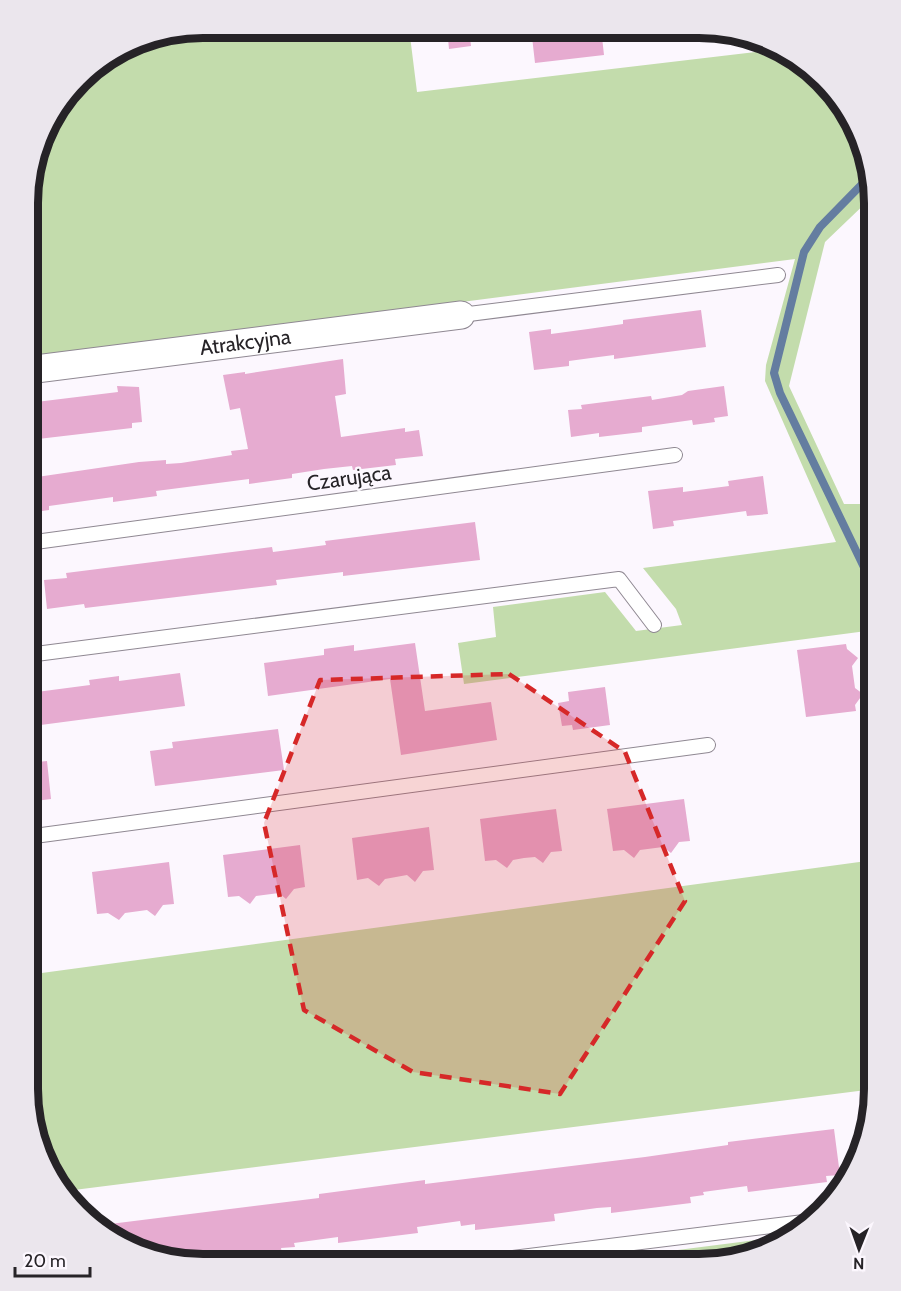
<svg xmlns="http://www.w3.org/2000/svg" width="901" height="1291" font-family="Cabin,sans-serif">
  <rect width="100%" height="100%" fill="#fcf7fe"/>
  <!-- green -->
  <path fill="#c3dcac" d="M 203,27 L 409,28 L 417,92 L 773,50 L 805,63 L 856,125 L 873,196 L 825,242 L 789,386 L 844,504 L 874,504 L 874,630 L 464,684 L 458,643 L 496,637 L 493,607 L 605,592 L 636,631 L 682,625 L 676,609 L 643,568 L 836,542 L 765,381 L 766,365 L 795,259 L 28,358 L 29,179 L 50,115 L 87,70 L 146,36 Z
    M 874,860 L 874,1089 L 66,1191 L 45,1166 L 27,1089 L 27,975 Z
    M 787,1236 C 746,1272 623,1264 568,1264 Z"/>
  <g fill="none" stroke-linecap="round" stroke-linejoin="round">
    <!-- stream -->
    <path stroke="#647da0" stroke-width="8" d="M 868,178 L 820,227 L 804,252 L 774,373 L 780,393 L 874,588"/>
  </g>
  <!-- building -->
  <path fill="#e6abd0" d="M 447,28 L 469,28 L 471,46 L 449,49 Z
    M 531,28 L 601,28 L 604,55 L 535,63 Z
    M 701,310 L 706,347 L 614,359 L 614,355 L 591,358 L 569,361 L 569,366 L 534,370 L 529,332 L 551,329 L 551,334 L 588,329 L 623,324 L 623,320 Z
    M 343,359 L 346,394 L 335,396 L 341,437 L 405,428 L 405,432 L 419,430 L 423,456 L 395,459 L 396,465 L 353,470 L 352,466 L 324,469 L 292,474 L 292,478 L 249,484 L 249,479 L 156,491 L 157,496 L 113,502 L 113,497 L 49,506 L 49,510 L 28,513 L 28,482 L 38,481 L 37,477 L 139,462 L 166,460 L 166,464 L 181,463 L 232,455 L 231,451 L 248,449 L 240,408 L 230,410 L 223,375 L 245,372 L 245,374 Z
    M 117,386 L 139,387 L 142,422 L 132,423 L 132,428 L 38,439 L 37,436 L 28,437 L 28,403 L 118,392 Z
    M 724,386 L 728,416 L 714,418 L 715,422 L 693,425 L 692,420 L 642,427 L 642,432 L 599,437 L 599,433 L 571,437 L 568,410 L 582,409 L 581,405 L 651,396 L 652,400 L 682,395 L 688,391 Z
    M 763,476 L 768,514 L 747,516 L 746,511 L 673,521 L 674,526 L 653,529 L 648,491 L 683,487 L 683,492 L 729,486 L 728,481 Z
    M 475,522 L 480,560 L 343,576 L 343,572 L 276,580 L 277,585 L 85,608 L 84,604 L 47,609 L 44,580 L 67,578 L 66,573 L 272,547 L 273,552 L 326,545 L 325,541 Z
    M 415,643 L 425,711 L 491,702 L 497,740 L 401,755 L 390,679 L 268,696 L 264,663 L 324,655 L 324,649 L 354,645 L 354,651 Z
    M 846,644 L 847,649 L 858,658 L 852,666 L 855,688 L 863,694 L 855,705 L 856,711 L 806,717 L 797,650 Z
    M 180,673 L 185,706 L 33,726 L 29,693 L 90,685 L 89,680 L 119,676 L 119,681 Z
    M 605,687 L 610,725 L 573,730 L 572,725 L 562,726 L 558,703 L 569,701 L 568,692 Z
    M 278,729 L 284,770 L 155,786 L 150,751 L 173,748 L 172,742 Z
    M 47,761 L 51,799 L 27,802 L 28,763 Z
    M 684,799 L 690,841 L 679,842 L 671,853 L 663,847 L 640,850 L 634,858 L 624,850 L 613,851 L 607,809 Z
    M 556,809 L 562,851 L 551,852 L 543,863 L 535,857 L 524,858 L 513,860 L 507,868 L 496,860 L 485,861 L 480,819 Z
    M 429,827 L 434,870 L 423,871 L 415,882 L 407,875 L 385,879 L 379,886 L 368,878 L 357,880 L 352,838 Z
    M 300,845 L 305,887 L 294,889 L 286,899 L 279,893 L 256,896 L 250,904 L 239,896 L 228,897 L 223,855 Z
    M 169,862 L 174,904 L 163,905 L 155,916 L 147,910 L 125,913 L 119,920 L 108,913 L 97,914 L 92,872 Z
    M 834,1129 L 840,1175 L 826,1176 L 827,1182 L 748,1192 L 747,1186 L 703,1192 L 704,1195 L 690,1197 L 691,1203 L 611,1213 L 611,1207 L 597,1208 L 554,1214 L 555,1221 L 475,1230 L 475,1224 L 461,1226 L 460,1221 L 417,1227 L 418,1233 L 338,1243 L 338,1237 L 294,1243 L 295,1247 L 281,1248 L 282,1254 L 214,1263 L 202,1263 L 202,1258 L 176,1261 L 94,1226 L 319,1198 L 319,1194 L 425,1180 L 425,1184 L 645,1157 L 728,1145 L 728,1142 Z"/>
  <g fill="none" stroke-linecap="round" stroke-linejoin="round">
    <defs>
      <path id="service" d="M 461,315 L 778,275
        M 28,543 L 675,455
        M 28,655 L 619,579 L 654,625
        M 27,837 L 708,745
        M 471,1263 L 804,1222"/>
      <g id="minor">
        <path id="s1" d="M 28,370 L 461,315"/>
      </g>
    </defs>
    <!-- service casing -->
    <use href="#service" stroke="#8f8892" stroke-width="16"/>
    <!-- minor casing -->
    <use href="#minor" stroke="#8f8892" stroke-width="29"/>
    <!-- service -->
    <use href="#service" stroke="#fff" stroke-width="14"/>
    <!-- minor -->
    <use href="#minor" stroke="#fff" stroke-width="27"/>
  </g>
  <!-- marked area -->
  <path fill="#d62828" fill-opacity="0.2" stroke="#d62828" stroke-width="4.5" stroke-dasharray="12 8" stroke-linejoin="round" d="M 509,674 L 625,752 L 685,901 L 560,1094 L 413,1072 L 304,1010 L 264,823 L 320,680 Z"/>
  <g text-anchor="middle" stroke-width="4.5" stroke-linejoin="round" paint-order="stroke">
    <!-- street labels -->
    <g font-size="21" fill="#262327" stroke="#fcf7fe">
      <text dy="7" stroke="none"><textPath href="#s1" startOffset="219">Atrakcyjna</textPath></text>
      <text transform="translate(349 478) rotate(-8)" y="7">Czarująca</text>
    </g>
  </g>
  <!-- crop -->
  <path d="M0 0H901V1291H0ZM203 38H699A165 165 0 0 1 864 203V1089A165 165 0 0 1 699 1254H203A165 165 0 0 1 38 1089V203A165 165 0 0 1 203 38Z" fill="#ebe6ed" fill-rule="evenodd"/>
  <path fill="none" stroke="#262327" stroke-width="8" d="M203 38H699A165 165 0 0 1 864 203V1089A165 165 0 0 1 699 1254H203A165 165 0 0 1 38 1089V203A165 165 0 0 1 203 38Z"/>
  <!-- north arrow -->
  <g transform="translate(859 1249) rotate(181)" stroke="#fcf7fe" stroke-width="4.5" paint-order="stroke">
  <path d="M0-4.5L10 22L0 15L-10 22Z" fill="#262327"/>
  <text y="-9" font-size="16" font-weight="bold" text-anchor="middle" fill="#262327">N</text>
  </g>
  <!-- scale -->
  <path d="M15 1267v9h75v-9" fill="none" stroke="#262327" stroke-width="3"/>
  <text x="24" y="1267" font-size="18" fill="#262327" stroke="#fcf7fe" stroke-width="4.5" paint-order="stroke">20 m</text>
</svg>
